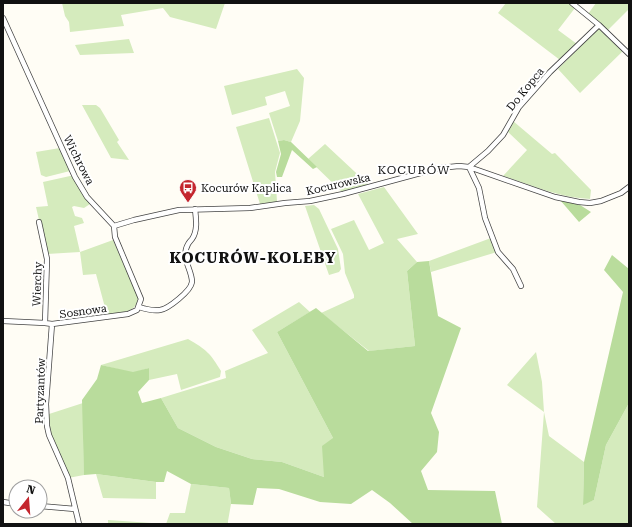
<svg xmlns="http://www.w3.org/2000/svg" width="632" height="527" font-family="'Roboto Serif',serif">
  <rect width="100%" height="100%" fill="#fffdf5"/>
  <!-- green -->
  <path fill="#d5ebbd" d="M 62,3 L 225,3 L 216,29 L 170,17 L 163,8 L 121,15 L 124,26 L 70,32 L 69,22 L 65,16 Z
    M 506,3 L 569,3 L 575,8 L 558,30 L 577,44 L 560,60 L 498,13 Z
    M 596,3 L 629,3 L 629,9 L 608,30 L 588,14 Z
    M 598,29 L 602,30 L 624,50 L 580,93 L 558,69 Z
    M 129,39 L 134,53 L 80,55 L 75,45 Z
    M 297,69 L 304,78 L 300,121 L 291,142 L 284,140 L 278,141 L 269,113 L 290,106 L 285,91 L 265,97 L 267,105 L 232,115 L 224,86 Z
    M 82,105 L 96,105 L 100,108 L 119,140 L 117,142 L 129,160 L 111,158 Z
    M 269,118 L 280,153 L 275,172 L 277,201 L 277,202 L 260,204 L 236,127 Z
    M 513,121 L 552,154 L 555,153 L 591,190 L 590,199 C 559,198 532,185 503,176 L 527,150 L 507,131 Z
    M 325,144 L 369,185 L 342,192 L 308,159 Z
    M 60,148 L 70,171 L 46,177 L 41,175 L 36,152 Z
    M 70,176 L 73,176 L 90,204 L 84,208 L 74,206 L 72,207 L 75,216 L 82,218 L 84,223 L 74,226 L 80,252 L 113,240 L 138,296 C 139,313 119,313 107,315 L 96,274 L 83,275 L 80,252 L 47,254 L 36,207 L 48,206 L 43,182 Z
    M 384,187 L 418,234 L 397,239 L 417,262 L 407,271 L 415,346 L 369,351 L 321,313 L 354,298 L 354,295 L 345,273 L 343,254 L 331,229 L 354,220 L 369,250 L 384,243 L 358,194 Z
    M 314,205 L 319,209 L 338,249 L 341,269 L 339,272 L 329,275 L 305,206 Z
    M 491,238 L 497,252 L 431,272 L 429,261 Z
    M 299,302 L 310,312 L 277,332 L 333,438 L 324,477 L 282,462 L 252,459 L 216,447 L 178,428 L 161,398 L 226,378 L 225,371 L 268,353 L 252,330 Z
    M 188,339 C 207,350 210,353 221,371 L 220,377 L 181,390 L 177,374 L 149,380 L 149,368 L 133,373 L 101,365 Z
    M 536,352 L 542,382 L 544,412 L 549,436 L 584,462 L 583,504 L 594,500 L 606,445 L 629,403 L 629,524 L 556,524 L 537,507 L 544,412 L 507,385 Z
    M 83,403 L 84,475 L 68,478 C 59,457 48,437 49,414 Z
    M 96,474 L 156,482 L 156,499 L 103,498 Z
    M 191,484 L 229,488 L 231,504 L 228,521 L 228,524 L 108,524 L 108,520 L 166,524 L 170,513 L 185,513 Z"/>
  <!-- forest -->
  <path fill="#b9dc9c" d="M 284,140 L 291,142 L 317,167 L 313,169 L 292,150 L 282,177 L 277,177 L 276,172 L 281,154 L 278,141 Z
    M 560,200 L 580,205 L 591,212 L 579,222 Z
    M 612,255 L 629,269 L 629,403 L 606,445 L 594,500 L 583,505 L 584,462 L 623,292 L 604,270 Z
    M 429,261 L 438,316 L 461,328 L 431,413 L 439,432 L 437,452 L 421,471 L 428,490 L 495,491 L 502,524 L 413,524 L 390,503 L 372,490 L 351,504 L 320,502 L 279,489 L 257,488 L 253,505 L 231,504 L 229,488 L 191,484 L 167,471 L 164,482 L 156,482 L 96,474 L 84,475 L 82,400 L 97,379 L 101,365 L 133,372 L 149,368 L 149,380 L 138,392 L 142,403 L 161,398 L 178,428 L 216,447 L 252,459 L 282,462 L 324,477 L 322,446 L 333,438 L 277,332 L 316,308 L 368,351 L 415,346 L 407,271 L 417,262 Z"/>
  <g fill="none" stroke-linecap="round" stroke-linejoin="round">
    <defs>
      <path id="street" d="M 572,3 L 599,25 L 629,54
        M 3,18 L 75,177 L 87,197 L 114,226 L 115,237 L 141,299 L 137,310 L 128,314 L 52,324 L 45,323 L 3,321
        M 469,167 L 488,151 L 503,135 L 519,107 L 550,72 L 599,25
        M 469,167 L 479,188 L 485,218 L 498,252 L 513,269 L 521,286
        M 39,222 L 47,259 L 45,323
        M 114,226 L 134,220 L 179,210 L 250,208 L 285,203 L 310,201 L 343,194 L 439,168 L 459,166 L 469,167 L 555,197 L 579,202 L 590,203 L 601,201 L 621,193 L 629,187
        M 139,307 C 145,309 153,311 160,310 C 168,309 191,291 192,282 C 192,271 183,261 186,249 C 187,245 189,242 192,239 C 198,231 196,218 195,209
        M 52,324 L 46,404 L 47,426 L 49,435 L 68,478 L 79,524
        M 3,502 L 16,504
        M 40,506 L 75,509"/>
    </defs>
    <!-- street casing -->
    <use href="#street" stroke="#444" stroke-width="6"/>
    <!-- street -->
    <use href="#street" stroke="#fff" stroke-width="4.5"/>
  </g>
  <!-- icons -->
  <defs>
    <symbol id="bus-pin" viewBox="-11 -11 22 30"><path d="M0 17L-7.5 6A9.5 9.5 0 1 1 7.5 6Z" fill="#c4262e" stroke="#fff"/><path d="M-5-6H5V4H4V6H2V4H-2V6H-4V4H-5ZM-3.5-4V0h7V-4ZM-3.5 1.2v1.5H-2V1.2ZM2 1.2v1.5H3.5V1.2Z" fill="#fff"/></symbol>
  </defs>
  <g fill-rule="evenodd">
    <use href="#bus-pin" x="178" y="178" width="20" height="27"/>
  </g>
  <g text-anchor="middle" stroke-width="4" stroke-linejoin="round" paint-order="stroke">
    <!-- street labels -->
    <g font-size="11" fill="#111" stroke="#fff">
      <text transform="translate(525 89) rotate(-51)" y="4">Do Kopca</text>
      <text transform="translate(79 160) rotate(63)" y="4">Wichrowa</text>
      <text transform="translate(338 184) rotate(-13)" y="4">Kocurowska</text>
      <text transform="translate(37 284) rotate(-88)" y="4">Wierchy</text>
      <text transform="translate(83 311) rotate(-8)" y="4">Sosnowa</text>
      <text transform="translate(40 391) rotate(-88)" y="4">Partyzantów</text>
    </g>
    <!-- poi labels -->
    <g font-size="11" fill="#111" stroke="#fff" text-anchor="start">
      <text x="201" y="192">Kocurów Kaplica</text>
    </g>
    <!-- neighbourhood labels -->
    <g font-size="12" letter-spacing="1" fill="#111" stroke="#fff">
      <text x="414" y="174">KOCURÓW</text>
    </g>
    <!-- district labels -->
    <g font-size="15" font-weight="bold" letter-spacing="1" fill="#111" stroke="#fff">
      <text x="253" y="263">KOCURÓW-KOLEBY</text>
    </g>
  </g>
  <!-- border -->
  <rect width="632" height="527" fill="none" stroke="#111111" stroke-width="8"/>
  <!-- north arrow -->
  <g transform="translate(28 499) rotate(17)"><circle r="19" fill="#ffffff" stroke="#a0a0a0"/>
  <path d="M0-3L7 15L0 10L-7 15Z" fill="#c4262e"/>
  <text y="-6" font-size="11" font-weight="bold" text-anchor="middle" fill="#111111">N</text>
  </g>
</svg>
